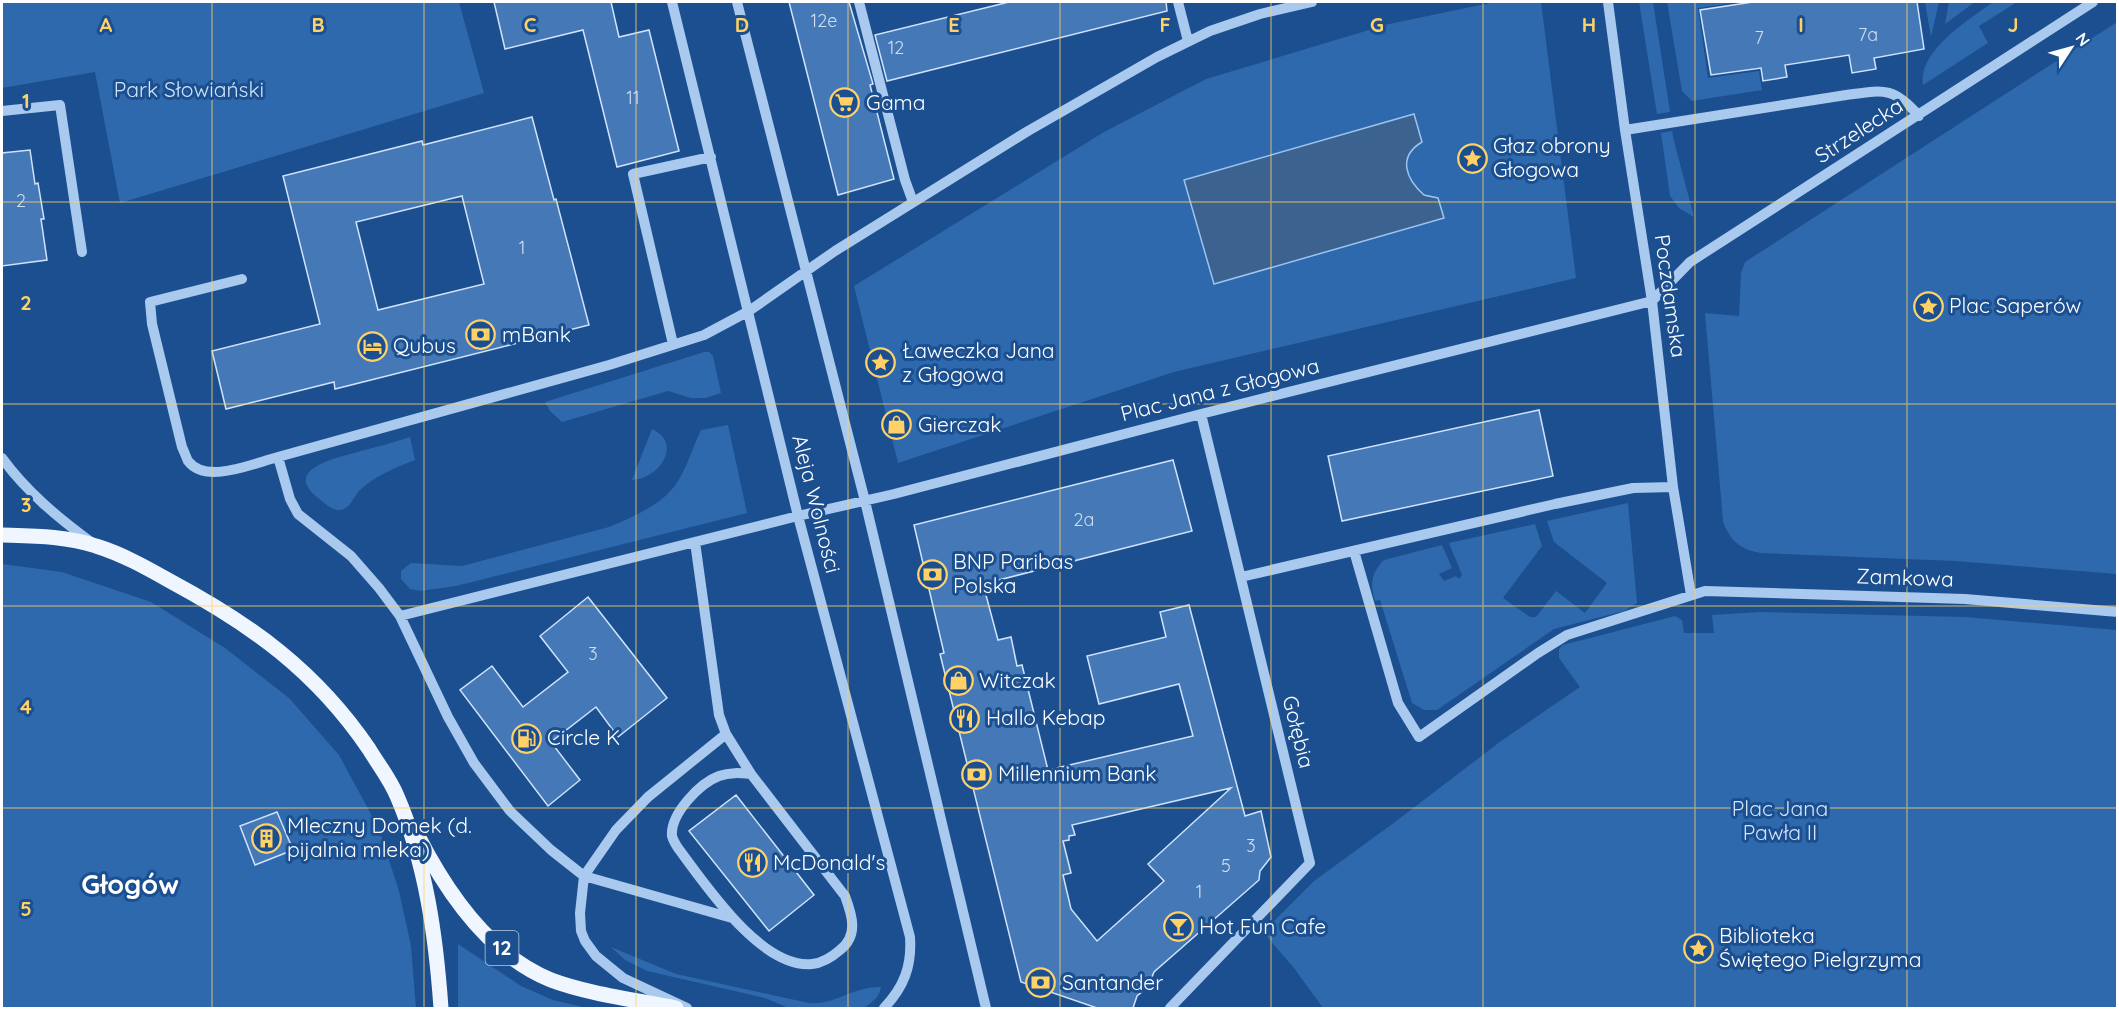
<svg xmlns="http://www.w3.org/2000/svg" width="2119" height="1010" font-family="Quicksand,sans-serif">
  <rect width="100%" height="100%" fill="#1b4f8f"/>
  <!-- green -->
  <path fill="#2e69ad" d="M 2,2 L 459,2 L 484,93 L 120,203 L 95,72 L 2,88 Z
    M 1495,2 L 1541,2 L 1576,278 L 1174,372 L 898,463 L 854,286 L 1104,132 L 1206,79 L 1389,24 Z
    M 1639,2 L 1653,2 L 1670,112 L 1657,114 Z
    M 1667,2 L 1739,2 L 1698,8 L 1708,78 L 1759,71 L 1762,90 L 1692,101 L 1682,91 Z
    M 1925,2 L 1939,2 L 1931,37 Z
    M 1949,2 L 1975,2 L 1945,24 Z
    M 1993,2 L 2017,2 L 1979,26 L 1988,43 L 1923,85 C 1917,51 1970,19 1993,2 Z
    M 2117,22 L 2117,574 L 1955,561 L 1761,553 C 1741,550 1729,540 1723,521 L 1705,313 L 1739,316 L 1741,273 L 1745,262 Z
    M 1672,131 L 1674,141 L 1694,217 L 1679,208 L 1670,196 L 1661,133 Z
    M 704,352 L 709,352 L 713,356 L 721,393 L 706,398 L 691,398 L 668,391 L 562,422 L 550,411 L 545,402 Z
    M 728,425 L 747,513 L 456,586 L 420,591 L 410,589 L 401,579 L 401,571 L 411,563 L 462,566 L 609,527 C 633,517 664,504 678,481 C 688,465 693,446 701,430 Z
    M 652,429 C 683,443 660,479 632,480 Z
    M 410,437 L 415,460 C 395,468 374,476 359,491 C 353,498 350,509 340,510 C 332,511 323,502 317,497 C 281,468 341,457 361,451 C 377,447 394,442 410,437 Z
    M 1628,503 L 1637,603 L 1624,611 L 1554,629 L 1437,710 L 1424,710 L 1412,703 L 1380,600 L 1375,601 C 1370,584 1371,573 1384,560 L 1442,545 L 1452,568 L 1439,574 L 1444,581 L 1456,576 L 1459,579 L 1462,575 L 1449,543 L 1535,524 L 1542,546 L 1503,598 L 1530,617 L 1536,617 L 1556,591 L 1585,613 L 1607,583 L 1554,542 L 1547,521 Z
    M 2,564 L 62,572 L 151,602 L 225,648 L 289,698 L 339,755 L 379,829 L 399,891 L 411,946 L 416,1008 L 2,1008 Z
    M 1760,612 L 1965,617 L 2117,630 L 2117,1008 L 1323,1008 L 1294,968 L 1263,932 L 1314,881 L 1395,822 L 1501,741 L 1580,687 L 1559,658 L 1559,649 L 1563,645 L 1675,616 L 1682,620 L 1684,633 L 1714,633 L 1712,615 Z
    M 458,944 L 521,986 L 553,1000 L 587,1008 L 458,1008 Z
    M 611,947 L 676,974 L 809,1003 C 836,1005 854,986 881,987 C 880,997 871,1003 864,1008 L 789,1008 L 765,998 L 647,971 L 625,960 Z"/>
  <!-- water -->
  <path fill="#3c6290" stroke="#9cc4f0" stroke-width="1.5" d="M 1414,114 L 1422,142 C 1397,157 1406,179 1424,195 L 1438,198 L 1444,218 L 1214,284 L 1184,180 Z"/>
  <!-- building -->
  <path fill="#4478b7" stroke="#cfe3fa" stroke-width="1.5" fill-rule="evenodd" d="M 494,2 L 611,2 L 619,37 L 649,30 L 679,151 L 617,167 L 583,30 L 505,49 Z
    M 789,2 L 849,2 L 873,84 L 870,85 L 894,179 L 838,195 Z
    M 1009,2 L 1166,2 L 1167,11 L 887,81 L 875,35 Z
    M 1753,2 L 1917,2 L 1924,49 L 1874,58 L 1876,69 L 1852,73 L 1849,55 L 1785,65 L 1787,77 L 1763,81 L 1761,68 L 1711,75 L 1700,10 Z
    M 532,117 L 554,200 L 556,199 L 589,325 L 335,389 L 334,382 L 226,409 L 212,351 L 320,324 L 283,176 L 422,141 L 423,145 ZM 462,196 L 484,284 L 378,310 L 356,222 Z
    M 30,150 L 35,184 L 38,183 L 44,219 L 41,219 L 47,260 L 2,266 L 2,153 Z
    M 1539,410 L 1553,476 L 1342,521 L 1328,456 Z
    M 1173,460 L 1192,531 L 983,584 L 998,640 L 1011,637 L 1017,666 L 1022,665 L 1048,770 L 1193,736 L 1179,684 L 1099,704 L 1087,656 L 1166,637 L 1160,612 L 1189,605 L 1245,816 L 1261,811 L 1271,857 L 1260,871 L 1259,880 L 1154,972 L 1148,987 L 1137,996 L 1133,1008 L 1097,1008 L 1021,982 L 940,654 L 944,653 L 914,525 ZM 1231,788 L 1148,864 L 1164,881 L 1097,941 L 1071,909 L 1063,875 L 1071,873 L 1063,841 L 1069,840 L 1069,836 L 1075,835 L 1072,825 Z
    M 588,597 L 667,698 L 618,737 L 596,707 L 551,742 L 580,780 L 548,806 L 460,690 L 492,666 L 523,707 L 568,672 L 540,636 Z
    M 736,795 L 814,895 L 769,931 L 689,831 Z
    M 277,812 L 293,850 L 255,865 L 240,826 Z"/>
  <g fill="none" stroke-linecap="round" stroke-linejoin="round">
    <!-- minor -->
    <path stroke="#a9c9ee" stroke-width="10" d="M 672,2 L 798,516 L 910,937 C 912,966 904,987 884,1008
      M 737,2 L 865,501 L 986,1008
      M 859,2 L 905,180 L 913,202
      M 1178,2 L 1188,41
      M 1608,2 L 1625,130 L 1652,301 L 1673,487 L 1691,595
      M 2,111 L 60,105 L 82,252
      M 1625,130 L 1846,95 C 1883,90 1893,86 1919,116
      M 242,279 L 150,302 L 152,324 L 182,447 C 184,451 186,457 188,461 C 206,485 254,463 278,457
      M 1652,301 L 1690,262 L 2093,2
      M 673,344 L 633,174 L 711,157
      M 2,458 C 26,491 57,517 91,542
      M 1354,551 L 1398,703 L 1419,737 L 1538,653 L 1567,635 L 1705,591 L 1965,599 L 2118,612
      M 1241,577 L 1555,504 L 1633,488 L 1673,487
      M 400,616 L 798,516 L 894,494 L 1201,414 L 1652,301
      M 726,734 L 751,774 L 845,896 C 852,915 859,935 840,950 C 832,957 823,963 812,964 C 761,969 705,884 678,848 C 676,845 673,840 672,836 C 670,814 700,783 719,776 C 730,772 740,773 751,774
      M 732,918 L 584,876 L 551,850 L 510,811 L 474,763 L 448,717 L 400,616 L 379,588 L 351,556 L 298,514 L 290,499 L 278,457 L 609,365 L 704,335 L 749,311 L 835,251 L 1028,131 L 1157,57 L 1210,31 L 1260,14 L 1312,2
      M 687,1008 L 623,978 L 596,956 L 585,941 L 581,931 L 580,913 L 584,876 L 616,830 L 648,797 L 726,734 L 719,715 L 695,542
      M 1170,1008 L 1310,863 L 1201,414"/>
    <!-- major -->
    <path stroke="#f0f6ff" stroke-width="15" d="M 2,535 C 33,536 66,536 96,546 C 122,554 147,568 170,581 C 252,625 316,671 369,749 C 378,764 390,779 397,796 C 426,863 436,937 441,1008
      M 418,836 C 447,893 489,955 551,980 C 588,994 637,1000 676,1008"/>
  </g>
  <!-- grid -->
  <path fill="none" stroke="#ffd166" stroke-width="1.5" stroke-opacity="0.55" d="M 212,2 L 212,1008M 424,2 L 424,1008M 636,2 L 636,1008M 848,2 L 848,1008M 1060,2 L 1060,1008M 1271,2 L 1271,1008M 1483,2 L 1483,1008M 1695,2 L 1695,1008M 1907,2 L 1907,1008M 2,202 L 2118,202M 2,404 L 2118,404M 2,606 L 2118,606M 2,808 L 2118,808"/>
  <!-- icons -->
  <defs>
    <symbol id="supermarket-ring" viewBox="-11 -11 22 22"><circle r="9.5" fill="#1b4f8f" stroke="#ffd166" stroke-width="1.5"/><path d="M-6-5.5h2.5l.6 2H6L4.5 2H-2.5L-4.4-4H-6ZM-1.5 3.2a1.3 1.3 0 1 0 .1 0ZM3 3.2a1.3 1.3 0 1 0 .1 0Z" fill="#ffd166"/></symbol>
    <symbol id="sight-ring" viewBox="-11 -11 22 22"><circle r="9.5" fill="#1b4f8f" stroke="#ffd166" stroke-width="1.5"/><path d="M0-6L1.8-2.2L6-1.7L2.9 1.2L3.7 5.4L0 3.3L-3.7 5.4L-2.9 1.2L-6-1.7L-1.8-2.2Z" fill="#ffd166"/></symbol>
    <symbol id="bank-ring" viewBox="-11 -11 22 22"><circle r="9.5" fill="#1b4f8f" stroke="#ffd166" stroke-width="1.5"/><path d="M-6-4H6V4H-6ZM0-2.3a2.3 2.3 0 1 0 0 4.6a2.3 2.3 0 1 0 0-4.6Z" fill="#ffd166"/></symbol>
    <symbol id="hotel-ring" viewBox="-11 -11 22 22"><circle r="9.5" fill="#1b4f8f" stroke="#ffd166" stroke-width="1.5"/><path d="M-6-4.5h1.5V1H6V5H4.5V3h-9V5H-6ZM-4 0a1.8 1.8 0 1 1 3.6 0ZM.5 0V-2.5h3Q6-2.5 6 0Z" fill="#ffd166"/></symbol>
    <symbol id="shop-ring" viewBox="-11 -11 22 22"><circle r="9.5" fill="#1b4f8f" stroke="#ffd166" stroke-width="1.5"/><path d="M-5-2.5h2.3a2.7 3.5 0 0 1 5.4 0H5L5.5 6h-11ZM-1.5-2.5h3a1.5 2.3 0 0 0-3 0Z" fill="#ffd166"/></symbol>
    <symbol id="restaurant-ring" viewBox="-11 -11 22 22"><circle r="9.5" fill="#1b4f8f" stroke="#ffd166" stroke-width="1.5"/><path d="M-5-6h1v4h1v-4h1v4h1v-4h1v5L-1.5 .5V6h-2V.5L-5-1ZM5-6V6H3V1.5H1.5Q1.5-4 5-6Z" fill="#ffd166"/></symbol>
    <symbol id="fuel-ring" viewBox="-11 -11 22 22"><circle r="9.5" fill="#1b4f8f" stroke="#ffd166" stroke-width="1.5"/><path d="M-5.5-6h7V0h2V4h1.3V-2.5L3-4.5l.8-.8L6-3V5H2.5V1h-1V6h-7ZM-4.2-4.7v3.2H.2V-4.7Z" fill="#ffd166"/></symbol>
    <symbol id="building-ring" viewBox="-11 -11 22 22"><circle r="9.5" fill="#1b4f8f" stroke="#ffd166" stroke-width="1.5"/><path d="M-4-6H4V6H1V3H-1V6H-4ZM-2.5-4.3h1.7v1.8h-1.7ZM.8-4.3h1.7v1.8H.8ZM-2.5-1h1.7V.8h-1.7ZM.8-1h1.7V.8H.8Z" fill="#ffd166"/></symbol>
    <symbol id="bar-ring" viewBox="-11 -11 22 22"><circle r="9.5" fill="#1b4f8f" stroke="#ffd166" stroke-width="1.5"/><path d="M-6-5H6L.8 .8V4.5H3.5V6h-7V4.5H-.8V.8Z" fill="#ffd166"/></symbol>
  </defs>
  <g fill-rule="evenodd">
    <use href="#supermarket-ring" x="828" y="86" width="33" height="33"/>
    <use href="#sight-ring" x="1456" y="142" width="33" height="33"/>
    <use href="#sight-ring" x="1912" y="290" width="33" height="33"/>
    <use href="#bank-ring" x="464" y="318" width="33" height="33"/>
    <use href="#hotel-ring" x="356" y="330" width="33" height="33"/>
    <use href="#sight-ring" x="864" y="346" width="33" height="33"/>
    <use href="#shop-ring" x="880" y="408" width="33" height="33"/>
    <use href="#bank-ring" x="916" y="558" width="33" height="33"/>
    <use href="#shop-ring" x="942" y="664" width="33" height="33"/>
    <use href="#restaurant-ring" x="948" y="702" width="33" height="33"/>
    <use href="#fuel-ring" x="510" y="722" width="33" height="33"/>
    <use href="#bank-ring" x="960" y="758" width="33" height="33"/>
    <use href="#building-ring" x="250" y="822" width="33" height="33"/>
    <use href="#restaurant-ring" x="736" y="846" width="33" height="33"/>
    <use href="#bar-ring" x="1162" y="910" width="33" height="33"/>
    <use href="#sight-ring" x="1682" y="932" width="33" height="33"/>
    <use href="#bank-ring" x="1024" y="966" width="33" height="33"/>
  </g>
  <g text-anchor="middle" stroke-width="6" stroke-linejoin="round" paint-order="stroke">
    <!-- number labels -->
    <g font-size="18" fill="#d0dded">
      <text x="824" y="27">12e</text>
      <text x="1868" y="41">7a</text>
      <text x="1759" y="44">7</text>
      <text x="896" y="54">12</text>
      <text x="633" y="104">11</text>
      <text x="21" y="207">2</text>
      <text x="522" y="254">1</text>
      <text x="1084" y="526">2a</text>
      <text x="593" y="660">3</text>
      <text x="1251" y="852">3</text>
      <text x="1226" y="872">5</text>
      <text x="1199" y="898">1</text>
    </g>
    <!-- shield labels -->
    <rect fill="#1b4f8f" stroke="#bbcadd" stroke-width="1.5" x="485.5" y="931" width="33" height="34" rx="4.5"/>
    <g font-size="20" font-weight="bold" fill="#fff">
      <text x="502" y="955">12</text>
    </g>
    <!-- park labels -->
    <g font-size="21" fill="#cfe3fa" stroke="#1b4f8f">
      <text x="189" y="97">Park Słowiański</text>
      <text x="1780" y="816">Plac Jana<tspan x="1780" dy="24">Pawła II</tspan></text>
    </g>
    <!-- poi labels -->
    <g font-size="21" fill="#fff" stroke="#1b4f8f" text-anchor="start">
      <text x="866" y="110">Gama</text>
      <text x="1493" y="153">Głaz obrony<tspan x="1493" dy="24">Głogowa</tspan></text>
      <text x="1949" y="313">Plac Saperów</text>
      <text x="502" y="342">mBank</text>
      <text x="393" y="353">Qubus</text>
      <text x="902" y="358">Ławeczka Jana<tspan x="902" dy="24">z Głogowa</tspan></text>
      <text x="918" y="432">Gierczak</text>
      <text x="953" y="569">BNP Paribas<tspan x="953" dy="24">Polska</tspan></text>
      <text x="979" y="688">Witczak</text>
      <text x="986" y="725">Hallo Kebap</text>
      <text x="547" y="745">Circle K</text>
      <text x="998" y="781">Millennium Bank</text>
      <text x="287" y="833">Mleczny Domek (d.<tspan x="287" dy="24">pijalnia mleka)</tspan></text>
      <text x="773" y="870">McDonald's</text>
      <text x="1199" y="934">Hot Fun Cafe</text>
      <text x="1719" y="943">Biblioteka<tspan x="1719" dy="24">Świętego Pielgrzyma</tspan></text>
      <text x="1062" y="990">Santander</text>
    </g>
    <!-- street labels -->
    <g font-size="21" fill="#fff" stroke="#1b4f8f">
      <text transform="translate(1859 131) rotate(-33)" y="7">Strzelecka</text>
      <text transform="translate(1670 296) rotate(82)" y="7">Poczdamska</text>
      <text transform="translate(1220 390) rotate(-14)" y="7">Plac Jana z Głogowa</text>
      <text transform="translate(816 504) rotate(76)" y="7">Aleja Wolności</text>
      <text transform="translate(1905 578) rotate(2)" y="7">Zamkowa</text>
      <text transform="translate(1298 732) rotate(76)" y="7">Gołębia</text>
    </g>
    <!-- district labels -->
    <g font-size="27" font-weight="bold" fill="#fff" stroke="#1b4f8f">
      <text x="130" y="894">Głogów</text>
    </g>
  </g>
  <g font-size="20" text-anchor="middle" font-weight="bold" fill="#ffd166" stroke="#1b4f8f" stroke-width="6" stroke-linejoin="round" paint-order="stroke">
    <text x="106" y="32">A</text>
    <text x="318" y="32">B</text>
    <text x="530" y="32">C</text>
    <text x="742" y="32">D</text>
    <text x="954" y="32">E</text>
    <text x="1165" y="32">F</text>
    <text x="1377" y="32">G</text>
    <text x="1589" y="32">H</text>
    <text x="1801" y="32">I</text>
    <text x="2013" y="32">J</text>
    <text x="26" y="108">1</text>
    <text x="26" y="310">2</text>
    <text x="26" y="512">3</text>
    <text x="26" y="714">4</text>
    <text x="26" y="916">5</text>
  </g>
  <!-- border -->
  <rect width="2119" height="1010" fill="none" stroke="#ffffff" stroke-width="6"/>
  <!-- north arrow -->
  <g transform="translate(2071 48) rotate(54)" stroke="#1b4f8f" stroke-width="4.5" paint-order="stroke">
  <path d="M0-4.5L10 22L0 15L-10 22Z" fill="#ffffff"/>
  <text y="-9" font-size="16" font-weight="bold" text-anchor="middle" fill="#ffffff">N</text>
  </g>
</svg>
